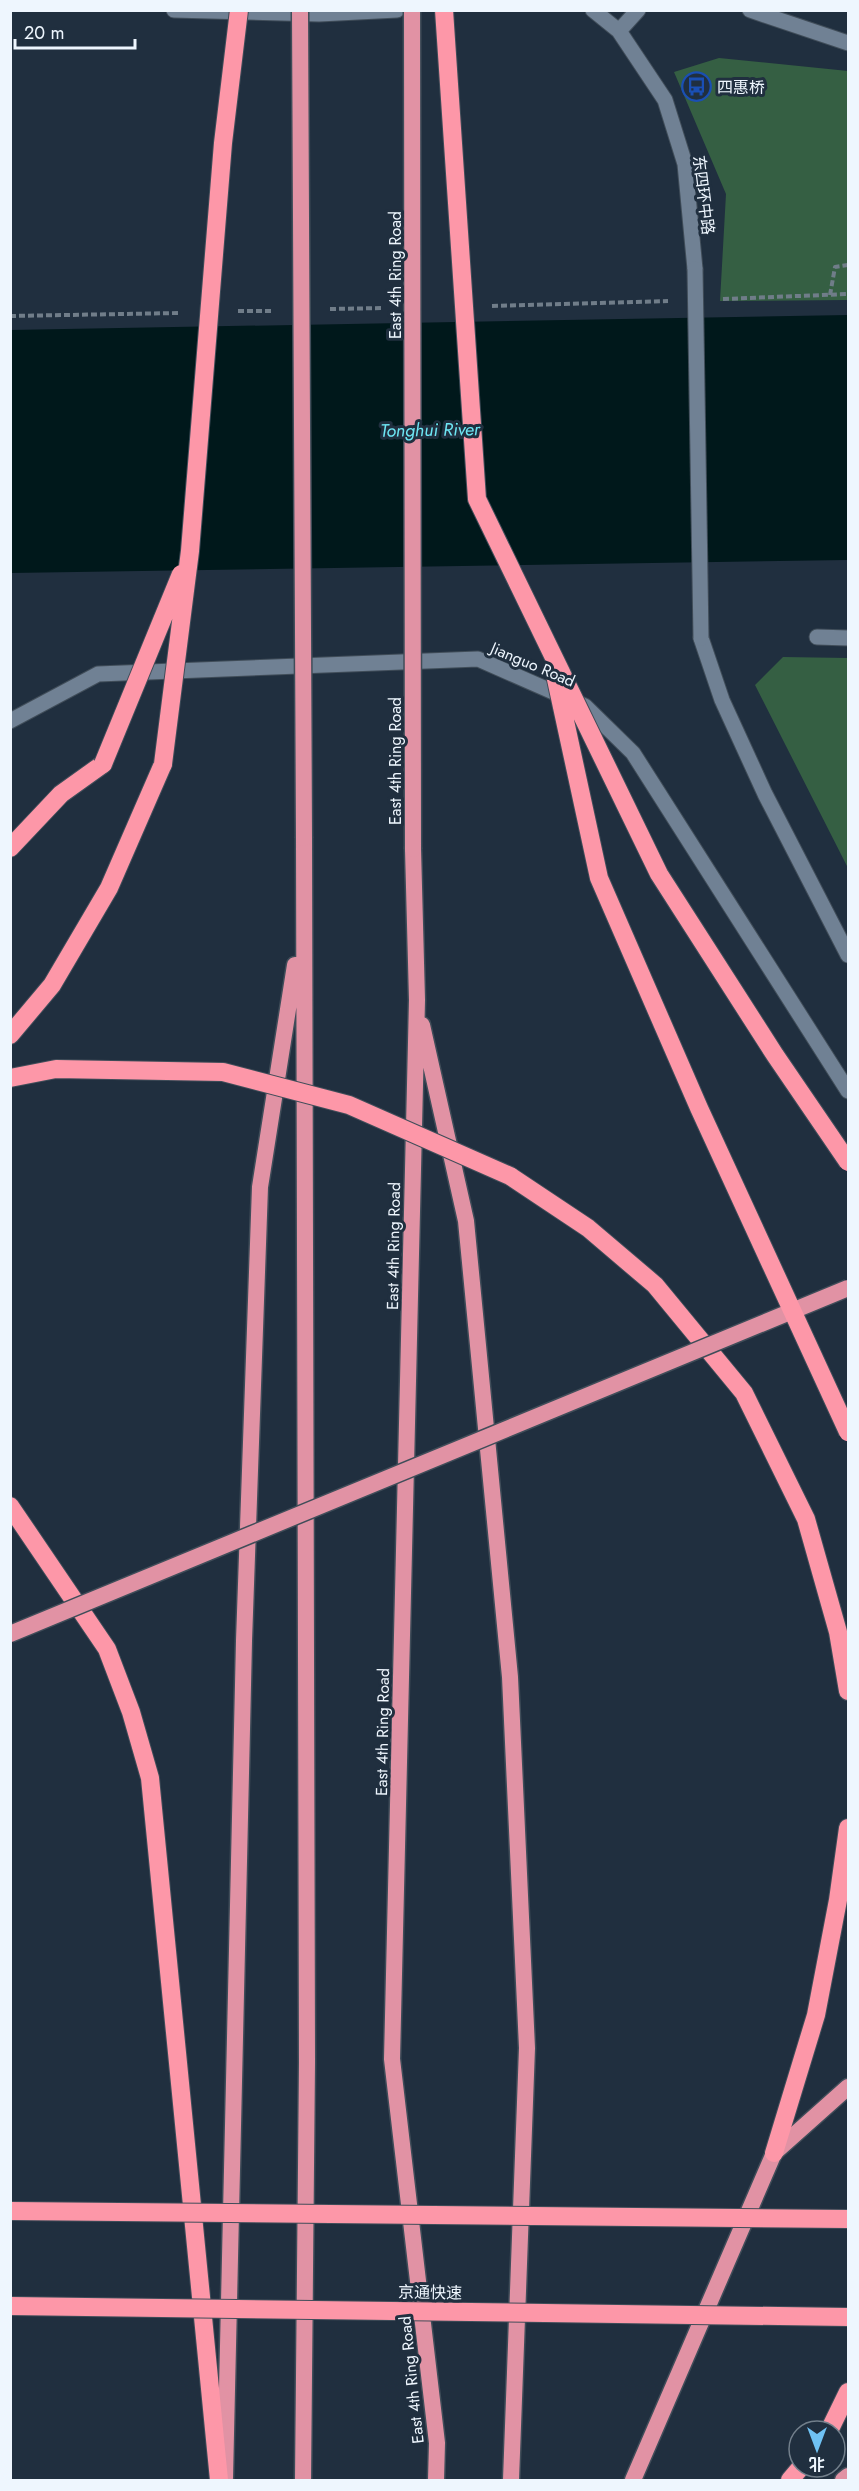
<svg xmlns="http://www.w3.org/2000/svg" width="859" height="2491" font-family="Jost,'Noto Sans SC',sans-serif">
  <rect width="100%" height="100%" fill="#202f3f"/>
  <!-- green -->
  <path fill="#355f43" d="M 719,58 L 848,71 L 848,300 L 720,301 L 726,194 L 674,72 Z
    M 783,657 L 848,658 L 848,868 L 755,685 Z"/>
  <!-- water -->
  <path fill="#00181b" d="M 848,315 L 848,560 L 11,573 L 10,330 Z"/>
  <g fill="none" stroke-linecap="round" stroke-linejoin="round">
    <defs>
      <path id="service" d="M 174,10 L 319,14 L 397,10
        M 750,10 L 848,43"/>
      <path id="minor" d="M 817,637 L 848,638"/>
      <path id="tertiary" d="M 593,10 L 619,31 L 665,100 L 685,164 L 695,269
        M 619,31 L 638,10
        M 701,638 L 722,700 L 765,794 L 848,955
        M 10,721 L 98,674 L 478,659 L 585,706 L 633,753 L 848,1091"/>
      <path id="trunk" d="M 413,849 L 417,1000 L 392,2059 L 437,2443 L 436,2480
        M 422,1025 L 466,1221 L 510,1677 L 527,2048 L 511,2480
        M 225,2478 L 244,1641 L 260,1187 L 295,965
        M 303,2480 L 307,2062 L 304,838
        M 633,2480 L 774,2153 L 848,2087
        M 843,2480 L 848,2476"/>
      <path id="motorway" d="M 10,848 L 61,794 L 103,764
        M 10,1035 L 52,985 L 109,888 L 163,764
        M 510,1176 L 588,1228 L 655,1285 L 744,1393 L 806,1519 L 838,1632 L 848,1691
        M 10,1506 L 107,1649 L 131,1712 L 150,1778 L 219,2480
        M 774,2153 L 816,2015 L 838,1900 L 848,1828
        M 829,2431 L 848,2392
        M 790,2480 L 801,2467"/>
    </defs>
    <!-- service casing -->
    <use href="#service" stroke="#404d59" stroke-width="17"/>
    <!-- minor casing -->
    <use href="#minor" stroke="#404d59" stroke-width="17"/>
    <!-- tertiary casing -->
    <use href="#tertiary" stroke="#404d59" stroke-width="17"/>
    <!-- trunk casing -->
    <use href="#trunk" stroke="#404d59" stroke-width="19"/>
    <!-- motorway casing -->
    <use href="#motorway" stroke="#404d59" stroke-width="20"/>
    <!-- path -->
    <path stroke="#707d89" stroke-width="4" stroke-dasharray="6 3" stroke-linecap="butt" d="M 830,295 L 835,267 L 848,265
      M 723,299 L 848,294
      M 492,306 L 668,301
      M 330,309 L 383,308
      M 238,311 L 272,311
      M 10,316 L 179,313"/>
    <!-- service -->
    <use href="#service" stroke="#708194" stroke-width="15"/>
    <!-- minor -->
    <use href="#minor" stroke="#708194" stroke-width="15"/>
    <!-- tertiary -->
    <use href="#tertiary" stroke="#708194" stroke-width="15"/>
    <!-- trunk -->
    <use href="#trunk" stroke="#e192a4" stroke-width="16"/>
    <!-- motorway -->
    <use href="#motorway" stroke="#fd97a8" stroke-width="18"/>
    <defs>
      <path id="tertiary-bridge" d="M 695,269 L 701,638"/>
      <path id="trunk-bridge" d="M 300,10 L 304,838
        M 412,10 L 413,849
        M 10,1634 L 848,1288"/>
      <path id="motorway-bridge" d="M 444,10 L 477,499 L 659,874 L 775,1055 L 848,1162
        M 554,670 L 599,878 L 699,1108 L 848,1432
        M 103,764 L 181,574
        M 163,764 L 190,551 L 223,143 L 239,10
        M 10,1078 L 56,1069 L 223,1072 L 349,1105 L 510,1176
        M 10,2211 L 848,2219
        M 10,2306 L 848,2317"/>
    </defs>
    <!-- tertiary-bridge casing -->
    <use href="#tertiary-bridge" stroke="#404d59" stroke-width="17" stroke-linecap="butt"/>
    <!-- trunk-bridge casing -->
    <use href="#trunk-bridge" stroke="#404d59" stroke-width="19" stroke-linecap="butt"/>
    <!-- motorway-bridge casing -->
    <use href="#motorway-bridge" stroke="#404d59" stroke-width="20" stroke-linecap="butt"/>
    <!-- tertiary-bridge -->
    <use href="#tertiary-bridge" stroke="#708194" stroke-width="15"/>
    <!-- trunk-bridge -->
    <use href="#trunk-bridge" stroke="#e192a4" stroke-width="16"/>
    <!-- motorway-bridge -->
    <use href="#motorway-bridge" stroke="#fd97a8" stroke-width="18"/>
  </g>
  <!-- icons -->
  <defs>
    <symbol id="bus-ring" viewBox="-11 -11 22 22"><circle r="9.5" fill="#202f3f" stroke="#1a4fb4" stroke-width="1.5"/><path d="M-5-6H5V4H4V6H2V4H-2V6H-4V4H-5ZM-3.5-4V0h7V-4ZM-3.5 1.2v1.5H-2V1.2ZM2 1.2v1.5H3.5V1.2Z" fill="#1a4fb4"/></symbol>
  </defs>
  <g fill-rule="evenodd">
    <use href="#bus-ring" x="680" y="70" width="33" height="33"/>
  </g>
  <g text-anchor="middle" stroke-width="6" stroke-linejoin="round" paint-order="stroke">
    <!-- poi labels -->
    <g font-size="16" fill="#eef6fe" stroke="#202f3f" text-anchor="start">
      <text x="717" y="93">四惠桥</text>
    </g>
    <!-- street labels -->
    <g font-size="16" fill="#eef6fe" stroke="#202f3f">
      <text transform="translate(704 195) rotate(83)" y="6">东四环中路</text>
      <text transform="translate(395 275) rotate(-90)" y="6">East 4th Ring Road</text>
      <text transform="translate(533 664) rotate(23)" y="6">Jianguo Road</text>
      <text transform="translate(395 761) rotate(-90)" y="6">East 4th Ring Road</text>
      <text transform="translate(393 1246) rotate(-89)" y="6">East 4th Ring Road</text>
      <text transform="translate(382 1732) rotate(-89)" y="6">East 4th Ring Road</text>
      <text transform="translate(430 2292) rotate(1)" y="6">京通快速</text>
      <text transform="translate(411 2380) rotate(-96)" y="6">East 4th Ring Road</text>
    </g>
    <!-- water labels -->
    <g font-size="18" font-style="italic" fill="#6ee7f5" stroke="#202f3f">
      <text transform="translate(430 430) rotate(-1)" y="6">Tonghui River</text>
    </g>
  </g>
  <!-- border -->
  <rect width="859" height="2491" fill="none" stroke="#eef6fe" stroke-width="24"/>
  <!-- north arrow -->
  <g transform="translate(817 2449) rotate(180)"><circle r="28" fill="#202f3f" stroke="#727f8b" stroke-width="1.5"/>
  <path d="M0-4.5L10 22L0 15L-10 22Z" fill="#6fc2f4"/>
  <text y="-9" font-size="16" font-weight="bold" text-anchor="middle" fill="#eef6fe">北</text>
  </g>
  <!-- scale -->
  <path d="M15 39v9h120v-9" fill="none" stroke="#eef6fe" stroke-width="3"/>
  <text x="24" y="39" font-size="18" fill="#eef6fe" stroke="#202f3f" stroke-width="4.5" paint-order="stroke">20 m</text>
</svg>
